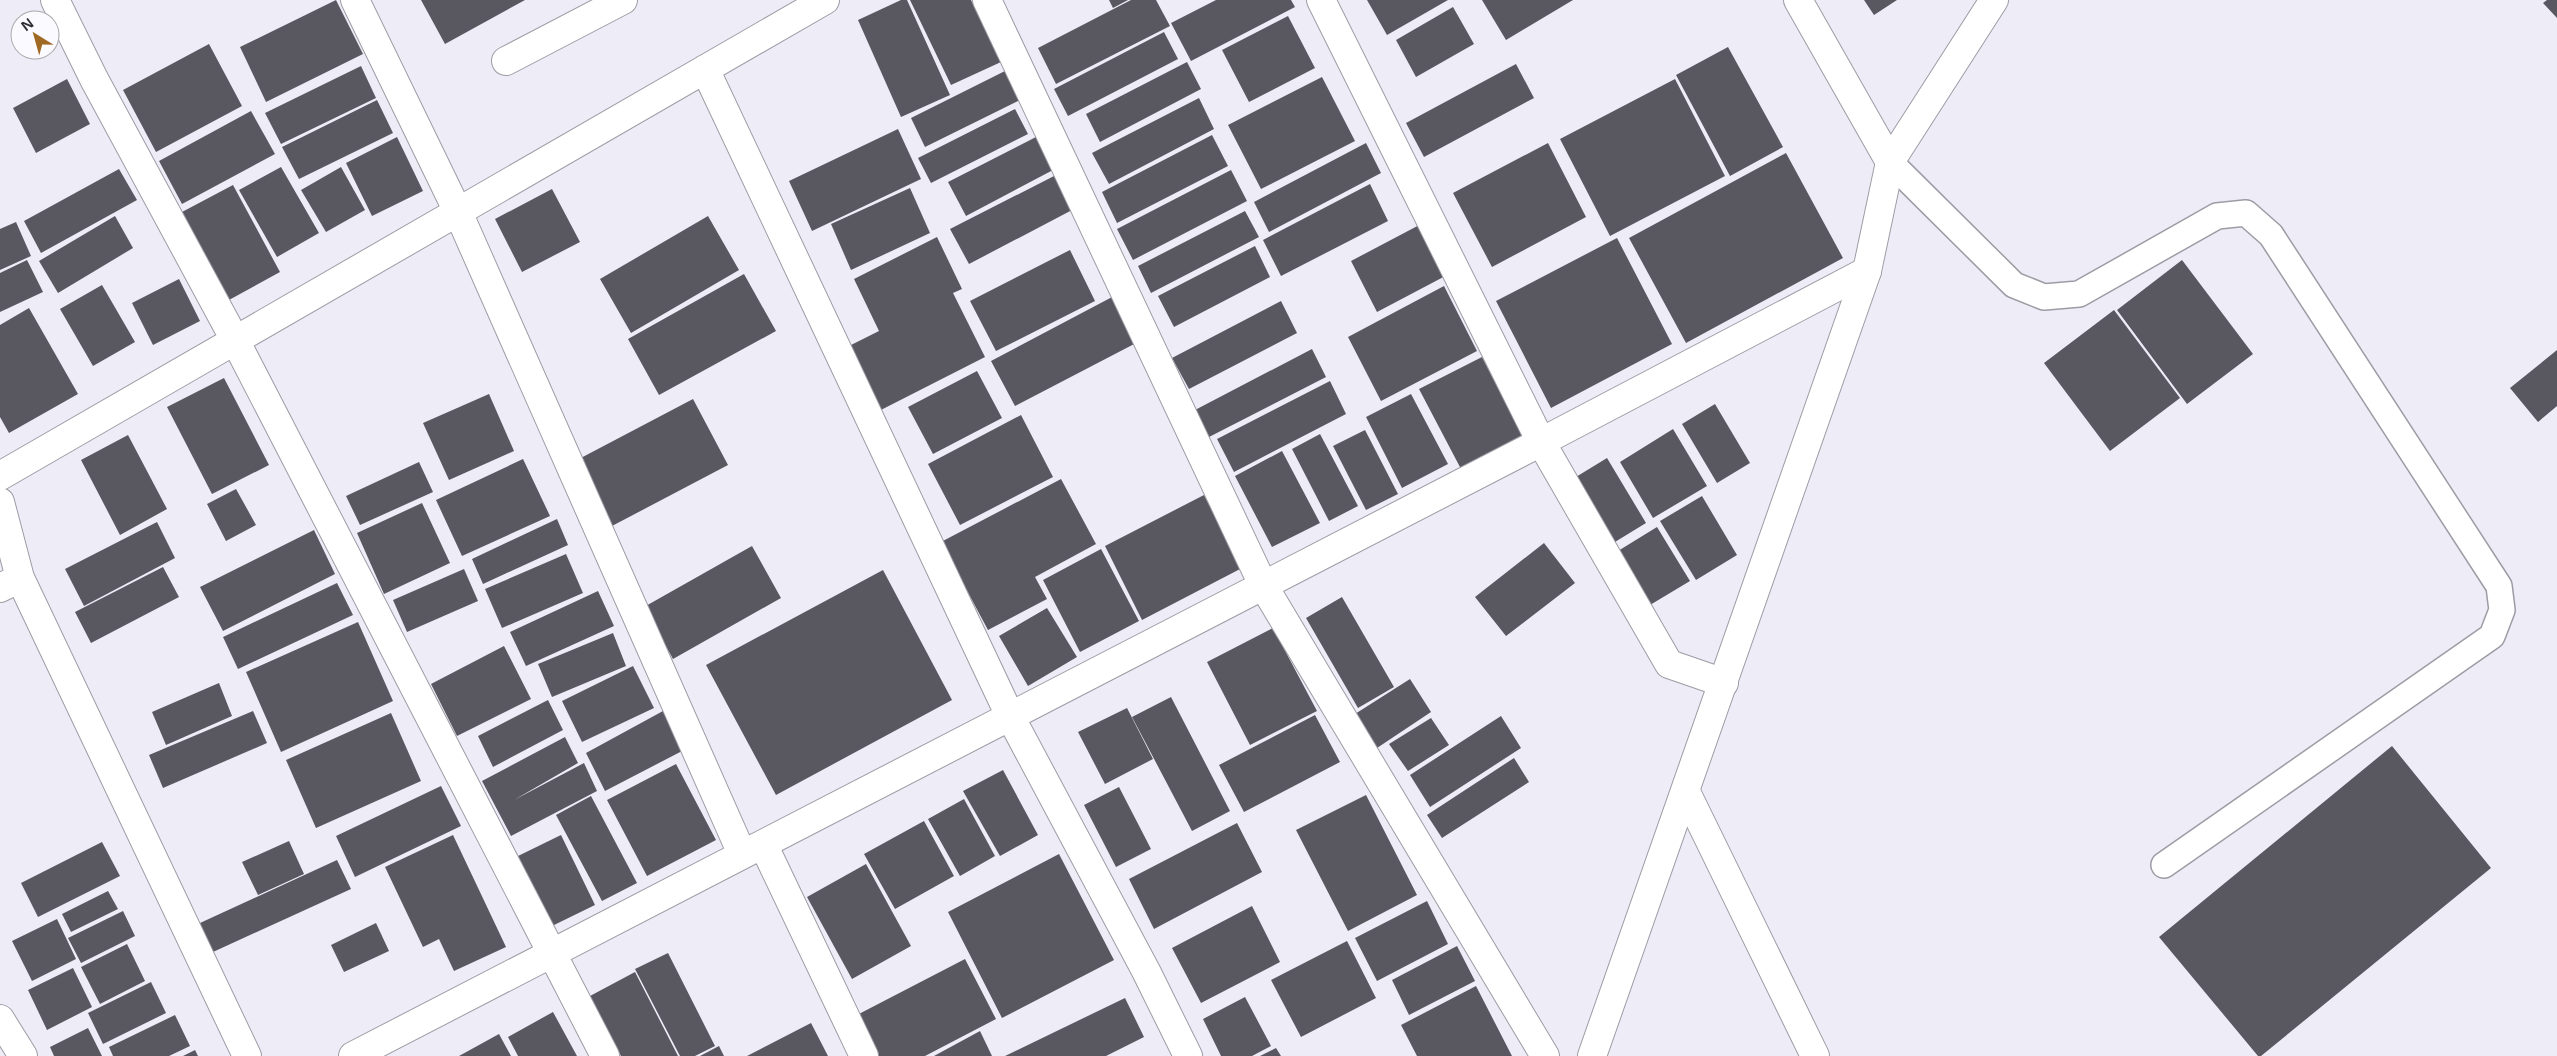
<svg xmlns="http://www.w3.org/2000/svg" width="2557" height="1056" font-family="'Noto Sans',sans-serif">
  <rect width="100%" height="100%" fill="#eeecf6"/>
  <!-- building -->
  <path fill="#595760" d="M 336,0 L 363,54 L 266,102 L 240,47 Z
    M 421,0 L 525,0 L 445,44 Z
    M 901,0 L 907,0 L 950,95 L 901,117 L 858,20 Z
    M 910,0 L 971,0 L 1001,62 L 951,85 Z
    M 1109,0 L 1128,0 L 1113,8 Z
    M 1131,0 L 1156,0 L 1170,26 L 1056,84 L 1038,48 Z
    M 1216,0 L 1291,0 L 1295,7 L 1191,61 L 1171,23 Z
    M 1367,0 L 1448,0 L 1387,35 Z
    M 1482,0 L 1573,0 L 1506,40 Z
    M 1864,0 L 1897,0 L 1874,15 Z
    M 2547,0 L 2557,0 L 2557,18 L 2543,3 Z
    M 1453,7 L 1474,44 L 1416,77 L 1396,40 Z
    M 1288,16 L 1315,68 L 1249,102 L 1222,50 Z
    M 1164,32 L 1178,59 L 1068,116 L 1054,89 Z
    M 209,44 L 242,106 L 156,152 L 123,90 Z
    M 1728,47 L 1783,147 L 1730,176 L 1676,75 Z
    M 1187,62 L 1201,89 L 1100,142 L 1086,114 Z
    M 1516,64 L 1534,98 L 1424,157 L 1406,123 Z
    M 361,66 L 376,98 L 281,144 L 265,113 Z
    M 1005,71 L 1020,100 L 925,147 L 911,118 Z
    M 1322,77 L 1355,141 L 1261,189 L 1228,125 Z
    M 67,79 L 90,124 L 36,153 L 13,108 Z
    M 1675,79 L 1725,176 L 1610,236 L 1560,139 Z
    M 1199,98 L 1214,129 L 1109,184 L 1092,153 Z
    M 377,100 L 393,133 L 299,179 L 282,147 Z
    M 1015,109 L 1028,134 L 931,183 L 918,158 Z
    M 251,111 L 275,154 L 182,204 L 159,161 Z
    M 898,129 L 921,179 L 812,231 L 789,181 Z
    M 1212,135 L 1228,166 L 1117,223 L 1102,192 Z
    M 397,137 L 423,191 L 372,216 L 346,163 Z
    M 1036,137 L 1053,170 L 966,216 L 948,182 Z
    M 1366,143 L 1381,173 L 1269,232 L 1254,202 Z
    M 1548,143 L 1586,217 L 1492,267 L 1453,193 Z
    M 1786,153 L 1843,258 L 1686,343 L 1629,238 Z
    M 281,167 L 319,233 L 277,257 L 239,190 Z
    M 341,167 L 365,210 L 326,232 L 301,190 Z
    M 119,169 L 137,200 L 41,253 L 24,221 Z
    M 1231,170 L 1247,201 L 1133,260 L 1117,229 Z
    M 1056,175 L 1074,209 L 969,264 L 950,229 Z
    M 1370,184 L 1388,221 L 1281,276 L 1263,240 Z
    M 233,185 L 280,272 L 229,300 L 182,212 Z
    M 910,188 L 930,233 L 851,270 L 831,224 Z
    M 552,189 L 580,242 L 522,272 L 495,219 Z
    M 1245,211 L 1259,237 L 1151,293 L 1138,266 Z
    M 115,216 L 133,248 L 58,293 L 39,261 Z
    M 708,216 L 739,270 L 631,333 L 600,279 Z
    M 16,222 L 31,256 L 0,270 L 0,229 Z
    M 1425,222 L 1451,273 L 1377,312 L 1351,261 Z
    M 937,237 L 962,289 L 953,293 L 985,357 L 873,414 L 841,350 L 879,331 L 854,279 Z
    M 1617,238 L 1672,344 L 1551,408 L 1496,301 Z
    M 1255,246 L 1270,277 L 1174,327 L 1158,296 Z
    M 1070,250 L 1095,301 L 996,351 L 970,301 Z
    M 27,260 L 43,292 L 0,312 L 0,273 Z
    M 2182,260 L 2253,354 L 2187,404 L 2117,310 Z
    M 744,274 L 776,331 L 659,395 L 628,339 Z
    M 179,279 L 200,321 L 153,345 L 132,303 Z
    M 102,285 L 135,342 L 93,366 L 60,309 Z
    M 1444,286 L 1477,351 L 1381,401 L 1348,337 Z
    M 1114,296 L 1138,342 L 1015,406 L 991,361 Z
    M 1281,301 L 1297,333 L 1189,389 L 1172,358 Z
    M 29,308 L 78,394 L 9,433 L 0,417 L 0,325 Z
    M 2114,310 L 2180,398 L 2110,451 L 2044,363 Z
    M 1312,349 L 1326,377 L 1209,437 L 1195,410 Z
    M 2557,350 L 2557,406 L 2538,422 L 2510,388 Z
    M 1482,357 L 1523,437 L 1461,469 L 1419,389 Z
    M 977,371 L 1002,418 L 933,454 L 908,407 Z
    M 224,378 L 269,465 L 212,494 L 167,407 Z
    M 1330,381 L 1346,414 L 1234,472 L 1217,439 Z
    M 489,394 L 514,451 L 449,480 L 423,423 Z
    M 1411,394 L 1448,464 L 1402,488 L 1366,417 Z
    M 693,399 L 728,465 L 612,526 L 577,460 Z
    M 1715,404 L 1750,463 L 1717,483 L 1682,424 Z
    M 1021,415 L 1053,477 L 960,525 L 928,464 Z
    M 1673,429 L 1707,486 L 1653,518 L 1620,462 Z
    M 1365,430 L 1398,494 L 1366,510 L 1333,446 Z
    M 1320,434 L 1358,506 L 1329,521 L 1292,449 Z
    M 128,435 L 167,509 L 120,535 L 81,460 Z
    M 1282,451 L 1320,523 L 1272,547 L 1235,476 Z
    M 1607,458 L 1646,523 L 1610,545 L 1571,480 Z
    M 523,459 L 550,516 L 462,556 L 436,500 Z
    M 419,462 L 433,492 L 360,525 L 346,496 Z
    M 1061,479 L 1096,544 L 1035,577 L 1047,599 L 988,630 L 941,542 Z
    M 236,489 L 256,525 L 226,541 L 207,504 Z
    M 1204,495 L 1242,568 L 1142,620 L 1105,546 Z
    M 1702,496 L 1737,555 L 1696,580 L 1660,521 Z
    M 422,503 L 450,563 L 384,594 L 357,533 Z
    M 557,519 L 568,545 L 483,584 L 472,559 Z
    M 157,522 L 175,558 L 84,606 L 65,569 Z
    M 1657,527 L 1690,581 L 1650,605 L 1618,551 Z
    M 314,530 L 335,574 L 223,631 L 200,587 Z
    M 1544,543 L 1575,583 L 1506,636 L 1475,597 Z
    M 752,546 L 781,598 L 673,659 L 644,607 Z
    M 1101,549 L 1139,621 L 1080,652 L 1043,580 Z
    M 566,554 L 583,593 L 502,628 L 485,589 Z
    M 163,567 L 179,597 L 91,643 L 75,612 Z
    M 464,569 L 478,601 L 407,632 L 393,600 Z
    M 883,570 L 952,700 L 776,795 L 706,665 Z
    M 337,583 L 353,615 L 238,669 L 223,637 Z
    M 598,591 L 614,626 L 526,666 L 510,632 Z
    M 1342,597 L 1394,687 L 1358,708 L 1306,618 Z
    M 1047,608 L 1077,657 L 1028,686 L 999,636 Z
    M 358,622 L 393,701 L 281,752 L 246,672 Z
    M 1273,628 L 1317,711 L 1250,745 L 1207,662 Z
    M 613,633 L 626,666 L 552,697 L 538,664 Z
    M 504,646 L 531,699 L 457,736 L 431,684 Z
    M 633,666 L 654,708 L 582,742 L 562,701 Z
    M 1410,679 L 1431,712 L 1377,748 L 1355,714 Z
    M 219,683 L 232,716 L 166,745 L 152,712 Z
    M 1171,697 L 1230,811 L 1192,831 L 1132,717 Z
    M 548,700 L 563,730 L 493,767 L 478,736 Z
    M 1127,708 L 1153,759 L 1105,784 L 1078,732 Z
    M 253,711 L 267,743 L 163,788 L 149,755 Z
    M 663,711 L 684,750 L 605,791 L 586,753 Z
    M 391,713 L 421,781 L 316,828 L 286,760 Z
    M 1315,715 L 1340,762 L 1244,812 L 1219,765 Z
    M 1501,716 L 1521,748 L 1430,807 L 1410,775 Z
    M 1431,718 L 1449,745 L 1408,771 L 1389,744 Z
    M 565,737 L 578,763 L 514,800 L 584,763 L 597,791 L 511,836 L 482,781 Z
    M 2392,746 L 2491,868 L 2261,1056 L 2258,1056 L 2159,937 Z
    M 1514,758 L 1529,782 L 1442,838 L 1427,815 Z
    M 676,764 L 716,840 L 647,876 L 607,800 Z
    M 1003,770 L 1038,835 L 1000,856 L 963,791 Z
    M 441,786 L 461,826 L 355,877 L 336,836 Z
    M 1119,787 L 1151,849 L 1116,867 L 1084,805 Z
    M 1366,795 L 1417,895 L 1348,931 L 1296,830 Z
    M 591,796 L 637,883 L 602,901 L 556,815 Z
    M 964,799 L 995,856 L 960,876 L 928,819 Z
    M 924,821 L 954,876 L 895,909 L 864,854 Z
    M 1237,823 L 1262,872 L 1154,929 L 1129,879 Z
    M 453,835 L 506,947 L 454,971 L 439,939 L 423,947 L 385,867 Z
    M 561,835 L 595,905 L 552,926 L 518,856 Z
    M 289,841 L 304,874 L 258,895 L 242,862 Z
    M 102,842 L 120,876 L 38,917 L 21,883 Z
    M 1059,854 L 1114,960 L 1002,1018 L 948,912 Z
    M 337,860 L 351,889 L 213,952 L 200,923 Z
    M 866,864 L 911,946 L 852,979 L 807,897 Z
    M 108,891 L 118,909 L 71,932 L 62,914 Z
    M 1427,901 L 1448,944 L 1377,981 L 1355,938 Z
    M 1252,906 L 1280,962 L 1201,1003 L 1172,948 Z
    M 123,911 L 135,936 L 81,963 L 68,938 Z
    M 57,919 L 76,959 L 32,981 L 12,941 Z
    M 376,923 L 389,951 L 344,972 L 331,945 Z
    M 1347,941 L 1376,998 L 1301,1037 L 1271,980 Z
    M 127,944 L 145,981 L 100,1004 L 81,967 Z
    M 1457,946 L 1475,981 L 1409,1015 L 1392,980 Z
    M 668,953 L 715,1046 L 695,1056 L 680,1056 L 635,969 Z
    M 965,959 L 996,1019 L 925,1056 L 875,1056 L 855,1016 Z
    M 73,968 L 92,1007 L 47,1030 L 28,990 Z
    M 635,972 L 678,1056 L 621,1056 L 590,996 Z
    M 151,982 L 166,1013 L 103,1044 L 88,1013 Z
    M 1476,986 L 1512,1056 L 1417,1056 L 1401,1025 Z
    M 1245,997 L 1271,1046 L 1252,1056 L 1221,1056 L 1203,1019 Z
    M 1125,998 L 1144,1037 L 1106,1056 L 1005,1056 Z
    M 553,1012 L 577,1056 L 518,1056 L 508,1037 Z
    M 175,1015 L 190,1046 L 169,1056 L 113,1056 L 109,1047 Z
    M 811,1023 L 828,1056 L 747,1056 Z
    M 88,1028 L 102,1056 L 54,1056 L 50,1047 Z
    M 980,1031 L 992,1056 L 934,1056 Z
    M 499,1034 L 511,1056 L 459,1056 Z
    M 719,1046 L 724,1056 L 700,1056 Z
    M 1276,1048 L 1281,1056 L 1260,1056 Z
    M 195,1050 L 198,1056 L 183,1056 Z"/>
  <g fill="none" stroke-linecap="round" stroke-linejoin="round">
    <defs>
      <path id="service" d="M 1890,162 L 2014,285 L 2044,297 L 2079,294 L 2217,216 L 2246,213 L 2271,235 L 2499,586 L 2502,610 L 2492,636 L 2164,865"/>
      <path id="minor" d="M 55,0 L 94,79 L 235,340 L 605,1056
        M 355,0 L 458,212 L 742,854
        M 987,0 L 1263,585 L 1545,1056
        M 1321,0 L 1541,442 L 1669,664 L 1724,683
        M 1798,0 L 1890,162
        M 506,61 L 623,0
        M 705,69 L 1010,716 L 1146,971 L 1188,1056
        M 0,476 L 825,0
        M 0,502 L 20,578 L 247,1056
        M 0,588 L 20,578
        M 1686,792 L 1815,1056
        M 763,844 L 864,1056
        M 0,1019 L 23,1056
        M 353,1056 L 1541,442 L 1867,271"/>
      <path id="secondary" d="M 1592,1056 L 1867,271 L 1890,162 L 1994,0"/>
    </defs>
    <!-- service casing -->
    <use href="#service" stroke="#9d9ca5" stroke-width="28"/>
    <!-- minor casing -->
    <use href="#minor" stroke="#9d9ca5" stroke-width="30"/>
    <!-- secondary casing -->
    <use href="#secondary" stroke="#9d9ca5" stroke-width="30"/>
    <!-- service -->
    <use href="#service" stroke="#fff" stroke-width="25"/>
    <!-- minor -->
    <use href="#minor" stroke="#fff" stroke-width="28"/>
    <!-- secondary -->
    <use href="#secondary" stroke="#fff" stroke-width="28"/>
  </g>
  <!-- north arrow -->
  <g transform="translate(35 35) rotate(323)"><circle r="24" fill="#fbfafe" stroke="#aaa9ad"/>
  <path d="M0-4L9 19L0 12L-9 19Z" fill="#9f6923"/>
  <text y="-8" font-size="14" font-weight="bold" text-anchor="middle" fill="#302f33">N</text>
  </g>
</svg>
